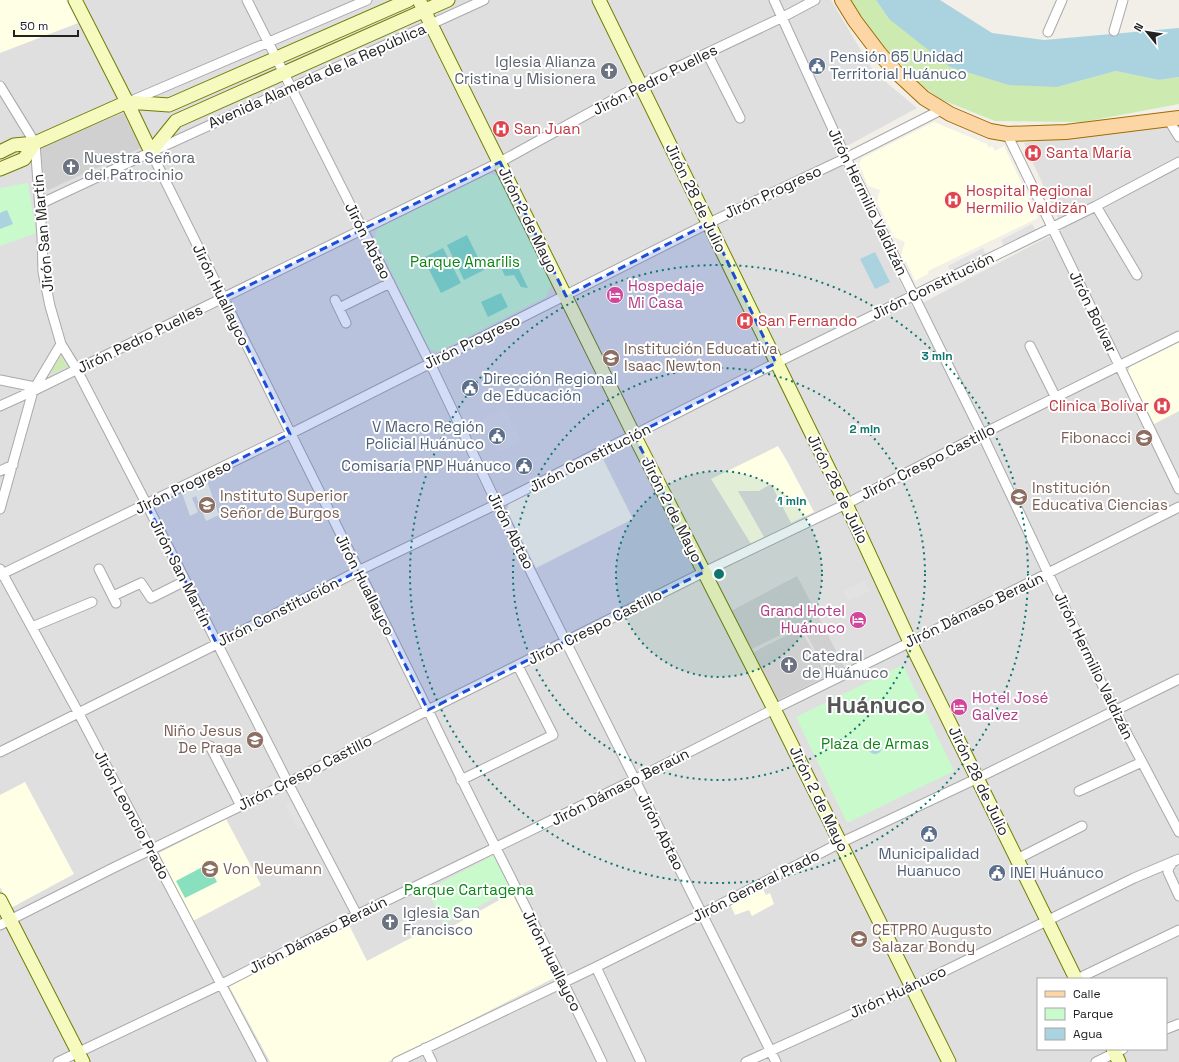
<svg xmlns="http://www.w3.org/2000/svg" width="1179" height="1062" font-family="'Space Grotesk',sans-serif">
  <rect width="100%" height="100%" fill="#f2efe9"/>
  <!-- residential -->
  <path fill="#e0dfdf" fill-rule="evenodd" d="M 0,0 L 831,0 L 874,72 L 917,108 L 836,152 L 913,308 L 1063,229 L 1024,143 L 1179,121 L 1179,1062 L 0,1062 ZM 1038,979 L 1166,979 L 1166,1049 L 1038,1049 Z"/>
  <!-- education -->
  <path fill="#ffffe5" d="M 0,0 L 66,0 L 78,23 L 0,53 Z
    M 934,122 L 987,144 L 989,148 L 992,146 L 995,151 L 1004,146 L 1038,218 L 928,271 L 928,274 L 915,281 L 906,261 L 902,259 L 901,255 L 905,242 L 894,237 L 877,202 L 880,190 L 868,186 L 859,164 L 862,158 Z
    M 1179,340 L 1179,411 L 1154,424 L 1128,372 L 1130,365 Z
    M 778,446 L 787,461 L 814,512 L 791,523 L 771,484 L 759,491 L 738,491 L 764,537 L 751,544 L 711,479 Z
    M 602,457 L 633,519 L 536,568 L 507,510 L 509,503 Z
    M 206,478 L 219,515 L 206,521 L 196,496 L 192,498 L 198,512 L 190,516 L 181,490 Z
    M 25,782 L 74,874 L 11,908 L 0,887 L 0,795 Z
    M 226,819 L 261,885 L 193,921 L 159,853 Z
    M 763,889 L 766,895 L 770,893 L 774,904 L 752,916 L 749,910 L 735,915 L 729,902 L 747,895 L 748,896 Z
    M 512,893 L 554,978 L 388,1062 L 270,1062 L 229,986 L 349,925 L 367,961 L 430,928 L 435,936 Z"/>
  <!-- religious -->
  <path fill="#d0d0d0" d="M 123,113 L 141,148 L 48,190 L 44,185 L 41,147 Z
    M 797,576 L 845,668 L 829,676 L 801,625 L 752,649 L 731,611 Z
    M 791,633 L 798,633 L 805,637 L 827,676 L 776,701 L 752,653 Z"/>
  <!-- grass -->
  <path fill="#cdebb0" d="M 850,0 L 876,0 L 889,19 L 1057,87 L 1116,71 L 1159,80 L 1179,77 L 1179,104 L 1083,122 L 995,121 L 942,100 L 921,85 L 877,40 Z
    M 61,356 L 67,367 L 50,374 Z"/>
  <!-- park -->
  <path fill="#c8facc" d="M 489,174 L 499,176 L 552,284 L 546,297 L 438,352 L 429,349 L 375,238 L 377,229 Z
    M 28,183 L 36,233 L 0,246 L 0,188 Z
    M 903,665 L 954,771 L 847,823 L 796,717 Z
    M 494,855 L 512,889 L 444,924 L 427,890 Z"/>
  <!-- pitch -->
  <path fill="#88e0be" d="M 467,235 L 484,270 L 464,280 L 447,245 Z
    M 443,248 L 461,283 L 441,293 L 423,258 Z
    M 511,253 L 528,288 L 521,287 L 514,275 L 505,276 L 497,260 Z
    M 501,293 L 508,307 L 488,317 L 481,302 Z
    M 208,864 L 217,882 L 185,898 L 176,881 Z"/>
  <!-- parking -->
  <path fill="#e2e2e2" d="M 1032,224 L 1036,231 L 1004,247 L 1001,240 Z
    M 983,248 L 986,255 L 951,273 L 948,266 Z
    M 505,409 L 521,441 L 497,452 L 482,420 Z
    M 865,580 L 870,591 L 848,601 L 843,591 Z
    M 292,801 L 306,826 L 298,829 L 285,804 Z"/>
  <!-- water -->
  <path fill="#aad3df" d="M 876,0 L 940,0 L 992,33 L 1044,40 L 1179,28 L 1179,77 L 1159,80 L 1116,71 L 1057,87 L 1009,85 L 950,67 L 889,19 Z
    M 7,210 L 13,224 L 0,229 L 0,213 Z
    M 875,252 L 890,282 L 875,289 L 860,259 Z
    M868 747a7 7 0 1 1 14 0a7 7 0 1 1-14 0Z"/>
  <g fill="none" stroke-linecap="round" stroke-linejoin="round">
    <defs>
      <path id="street" d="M 247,0 L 430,363 L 497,504 L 776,1062
        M 774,0 L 846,158 L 982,434 L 1048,573 L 1115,711 L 1179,832
        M 1114,31 L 1123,0
        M 1048,32 L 1062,0
        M 707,53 L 740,118
        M 0,86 L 35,143 L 42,236 L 43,272 L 50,306 L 61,344 L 77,370 L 147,505 L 288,783 L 357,915
        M 131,101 L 367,0
        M 1168,119 L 1179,137
        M 1007,134 L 1179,489
        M 151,152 L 428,710 C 484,828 546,944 602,1062
        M 40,204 L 151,152 L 484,0
        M 1096,206 L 1137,275
        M 335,300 L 346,323
        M 339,308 L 390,283
        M 1030,346 L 1056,398
        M 0,380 L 35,387
        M 0,406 L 33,391 L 500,162 L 640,85 L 783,17 L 815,0
        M 0,471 L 13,465
        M 0,509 L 33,391 L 61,344
        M 0,569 L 78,712 L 262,1062
        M 99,569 L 116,603
        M 0,575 L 290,434 L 709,223 L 846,158 L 941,110
        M 113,596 L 141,583 L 151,598 L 185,581
        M 32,627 L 92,602
        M 210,746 L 241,806
        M 0,752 L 217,644 L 358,571 L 497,504 L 776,363 L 1096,206 L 1179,162
        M 461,780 L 553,735 L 518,666
        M 1079,791 L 1142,762
        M 1017,859 L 1082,826
        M 1174,861 L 1169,867 L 1168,872 L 1179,896
        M 0,925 L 111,869 L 288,783 L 428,710 L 704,572 L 846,504 L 982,434 L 1179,336
        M 596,967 L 641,1062
        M 1077,979 L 1179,930
        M 1166,1029 L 1179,1024
        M 425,1048 L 432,1062
        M 58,1062 L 220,985 L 357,915 L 634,780 L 774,709 L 937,629 L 1179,507
        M 397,1062 L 596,967 L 702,914 L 840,843 L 978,778 L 1179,679
        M 746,1062 L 912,987 L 1134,878 L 1179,859
        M 1096,1062 L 1123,1049"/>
      <path id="secondary" d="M 75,0 L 127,102 L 151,152 L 176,121 L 448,0
        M 419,0 L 634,435 L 774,709 L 949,1062
        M 599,0 L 846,504 L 910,642 L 1076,979
        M 0,152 L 14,145 L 35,143 L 127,102 L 169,105 L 409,0
        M 0,169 L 24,159 L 35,143
        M 0,900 L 83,1062
        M 1113,1049 L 1119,1062"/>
      <path id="primary" d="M 842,0 L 855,21 L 880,54 L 895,71 L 924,98 L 950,114 L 990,131 L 1007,134 L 1066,132 L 1179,118"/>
    </defs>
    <!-- street casing -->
    <use href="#street" stroke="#a9a9a9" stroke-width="11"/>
    <!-- secondary casing -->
    <use href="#secondary" stroke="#707d05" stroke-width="15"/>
    <!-- primary casing -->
    <use href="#primary" stroke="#a06b00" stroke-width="16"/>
    <!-- street -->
    <use href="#street" stroke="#fff" stroke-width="9"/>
    <!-- secondary -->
    <use href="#secondary" stroke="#f7fabf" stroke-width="13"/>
    <!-- primary -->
    <use href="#primary" stroke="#fcd6a4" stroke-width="14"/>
  </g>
  <!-- marked area -->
  <path fill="#1d4ed8" fill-opacity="0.2" stroke="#1d4ed8" stroke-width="3" stroke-dasharray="8 5" stroke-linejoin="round" d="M 500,162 L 566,296 L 709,223 L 776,363 L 634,435 L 704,572 L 428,710 L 358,571 L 217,644 L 147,505 L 290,434 L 223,298 Z"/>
  <!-- distance rings -->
  <circle cx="719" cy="574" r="103" fill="#0f766e" fill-opacity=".12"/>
  <g fill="none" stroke="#0f766e" stroke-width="2" stroke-dasharray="2 4">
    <circle cx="719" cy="574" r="103"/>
    <circle cx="719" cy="574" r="206"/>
    <circle cx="719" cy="574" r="309"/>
  </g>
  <!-- icons -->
  <defs>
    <symbol id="civic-disc" viewBox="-11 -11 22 22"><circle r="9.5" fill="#5c6f8a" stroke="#fff"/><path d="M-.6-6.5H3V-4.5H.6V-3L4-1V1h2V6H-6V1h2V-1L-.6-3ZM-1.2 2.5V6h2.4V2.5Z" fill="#fff"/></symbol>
    <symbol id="church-disc" viewBox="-11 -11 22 22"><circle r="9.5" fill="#6b7280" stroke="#fff"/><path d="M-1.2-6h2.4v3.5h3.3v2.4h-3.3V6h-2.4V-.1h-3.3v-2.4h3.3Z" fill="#fff"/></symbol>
    <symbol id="hospital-disc" viewBox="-11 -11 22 22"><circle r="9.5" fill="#e0444e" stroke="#fff"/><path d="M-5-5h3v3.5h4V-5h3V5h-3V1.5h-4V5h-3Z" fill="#fff"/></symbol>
    <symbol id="hotel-disc" viewBox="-11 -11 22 22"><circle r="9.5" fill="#d1479c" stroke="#fff"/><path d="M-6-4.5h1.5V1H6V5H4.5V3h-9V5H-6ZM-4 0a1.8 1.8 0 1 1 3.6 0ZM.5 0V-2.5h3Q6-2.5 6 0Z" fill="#fff"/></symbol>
    <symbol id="school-disc" viewBox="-11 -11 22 22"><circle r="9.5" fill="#8d6e63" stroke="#fff"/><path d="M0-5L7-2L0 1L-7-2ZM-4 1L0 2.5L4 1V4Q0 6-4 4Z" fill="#fff"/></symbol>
    <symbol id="university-disc" viewBox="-11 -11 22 22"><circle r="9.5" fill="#8d6e63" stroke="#fff"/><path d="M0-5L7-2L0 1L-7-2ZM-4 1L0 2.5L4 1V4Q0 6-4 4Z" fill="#fff"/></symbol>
  </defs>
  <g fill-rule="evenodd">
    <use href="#civic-disc" x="807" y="56" width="20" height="20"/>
    <use href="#church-disc" x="599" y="61" width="20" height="20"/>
    <use href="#hospital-disc" x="491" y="119" width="20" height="20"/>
    <use href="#hospital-disc" x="1023" y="143" width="20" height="20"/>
    <use href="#church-disc" x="61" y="157" width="20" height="20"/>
    <use href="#hospital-disc" x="943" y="190" width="20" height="20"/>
    <use href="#hotel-disc" x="605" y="285" width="20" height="20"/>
    <use href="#hospital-disc" x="735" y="311" width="20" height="20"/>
    <use href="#school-disc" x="601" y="348" width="20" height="20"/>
    <use href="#civic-disc" x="460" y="378" width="20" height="20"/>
    <use href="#hospital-disc" x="1152" y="396" width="20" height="20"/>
    <use href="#civic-disc" x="487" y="426" width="20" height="20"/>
    <use href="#school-disc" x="1134" y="428" width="20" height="20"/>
    <use href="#civic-disc" x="514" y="456" width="20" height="20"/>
    <use href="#school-disc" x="1009" y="487" width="20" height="20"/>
    <use href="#university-disc" x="197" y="495" width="20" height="20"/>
    <use href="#hotel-disc" x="848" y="610" width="20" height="20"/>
    <use href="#church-disc" x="779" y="655" width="20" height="20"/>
    <use href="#hotel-disc" x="949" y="697" width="20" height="20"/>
    <use href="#school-disc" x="245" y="730" width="20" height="20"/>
    <use href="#civic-disc" x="919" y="824" width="20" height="20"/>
    <use href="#school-disc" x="200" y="859" width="20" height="20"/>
    <use href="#civic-disc" x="987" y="863" width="20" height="20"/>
    <use href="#church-disc" x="380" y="912" width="20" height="20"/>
    <use href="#university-disc" x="849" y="929" width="20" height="20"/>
  </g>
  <g text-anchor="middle" stroke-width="4" stroke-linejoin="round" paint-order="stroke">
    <!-- service labels -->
    <g font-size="15" fill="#4e5e75" stroke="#fff" text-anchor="start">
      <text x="830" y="62">Pensión 65 Unidad<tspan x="830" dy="17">Territorial Huánuco</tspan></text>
      <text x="483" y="384">Dirección Regional<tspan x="483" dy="17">de Educación</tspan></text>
      <text x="484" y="432" text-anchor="end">V Macro Región<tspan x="484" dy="17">Policial Huánuco</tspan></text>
      <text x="511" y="471" text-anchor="end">Comisaría PNP Huánuco</text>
      <text x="929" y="859" text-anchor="middle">Municipalidad<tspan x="929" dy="17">Huanuco</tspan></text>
      <text x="1010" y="878">INEI Huánuco</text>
    </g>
    <!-- worship labels -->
    <g font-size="15" fill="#5b616d" stroke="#fff" text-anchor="start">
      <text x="596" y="67" text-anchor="end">Iglesia Alianza<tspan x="596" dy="17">Cristina y Misionera</tspan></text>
      <text x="84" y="163">Nuestra Señora<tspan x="84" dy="17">del Patrocinio</tspan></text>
      <text x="802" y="661">Catedral<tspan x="802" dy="17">de Huánuco</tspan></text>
      <text x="403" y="918">Iglesia San<tspan x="403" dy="17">Francisco</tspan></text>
    </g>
    <!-- street labels -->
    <g font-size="15" fill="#222" stroke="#fff">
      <text transform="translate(317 76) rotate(-24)" y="5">Avenida Alameda de la República</text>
      <text transform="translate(655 80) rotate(-27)" y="5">Jirón Pedro Puelles</text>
      <text transform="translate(773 192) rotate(-25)" y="5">Jirón Progreso</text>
      <text transform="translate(696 198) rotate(64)" y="5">Jirón 28 de Julio</text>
      <text transform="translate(868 202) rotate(64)" y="5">Jirón Hermilio Valdizán</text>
      <text transform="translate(528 220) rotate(64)" y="5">Jirón 2 de Mayo</text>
      <text transform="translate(43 233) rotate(-95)" y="5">Jirón San Martín</text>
      <text transform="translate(368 241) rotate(63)" y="5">Jirón Abtao</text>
      <text transform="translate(933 286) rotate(-26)" y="5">Jirón Constitución</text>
      <text transform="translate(221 295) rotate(64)" y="5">Jirón Huallayco</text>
      <text transform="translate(1093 312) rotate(64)" y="5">Jirón Bolívar</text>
      <text transform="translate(140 339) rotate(-26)" y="5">Jirón Pedro Puelles</text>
      <text transform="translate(472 342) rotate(-26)" y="5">Jirón Progreso</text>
      <text transform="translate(590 458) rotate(-27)" y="5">Jirón Constitución</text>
      <text transform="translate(928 462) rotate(-27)" y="5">Jirón Crespo Castillo</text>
      <text transform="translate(183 487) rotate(-26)" y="5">Jirón Progreso</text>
      <text transform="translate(838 489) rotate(64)" y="5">Jirón 28 de Julio</text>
      <text transform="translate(672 510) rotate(63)" y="5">Jirón 2 de Mayo</text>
      <text transform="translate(511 531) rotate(63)" y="5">Jirón Abtao</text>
      <text transform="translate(181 573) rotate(63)" y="5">Jirón San Martín</text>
      <text transform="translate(365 585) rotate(63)" y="5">Jirón Huallayco</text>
      <text transform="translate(974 610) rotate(-26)" y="5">Jirón Dámaso Beraún</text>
      <text transform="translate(278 612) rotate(-27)" y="5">Jirón Constitución</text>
      <text transform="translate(595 627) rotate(-27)" y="5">Jirón Crespo Castillo</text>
      <text transform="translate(1094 666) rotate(64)" y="5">Jirón Hermilio Valdizán</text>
      <text transform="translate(305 773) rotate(-27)" y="5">Jirón Crespo Castillo</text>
      <text transform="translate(979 781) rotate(64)" y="5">Jirón 28 de Julio</text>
      <text transform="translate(620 787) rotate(-27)" y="5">Jirón Dámaso Beraún</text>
      <text transform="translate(819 799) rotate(64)" y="5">Jirón 2 de Mayo</text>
      <text transform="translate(132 815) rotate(62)" y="5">Jirón Leoncio Prado</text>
      <text transform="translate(661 832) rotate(63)" y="5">Jirón Abtao</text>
      <text transform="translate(756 886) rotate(-27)" y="5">Jirón General Prado</text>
      <text transform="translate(318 935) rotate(-27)" y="5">Jirón Dámaso Beraún</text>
      <text transform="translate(552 961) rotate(63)" y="5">Jirón Huallayco</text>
      <text transform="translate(898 992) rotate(-25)" y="5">Jirón Huánuco</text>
    </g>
    <!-- health labels -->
    <g font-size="15" fill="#be3a42" stroke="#fff" text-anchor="start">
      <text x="514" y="134">San Juan</text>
      <text x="1046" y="158">Santa María</text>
      <text x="966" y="196">Hospital Regional<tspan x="966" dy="17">Hermilio Valdizán</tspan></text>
      <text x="758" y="326">San Fernando</text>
      <text x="1149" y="411" text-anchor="end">Clinica Bolívar</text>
    </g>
    <!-- park labels -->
    <g font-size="15" fill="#0c8416" stroke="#fff">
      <text x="465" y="267">Parque Amarilis</text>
      <text x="875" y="749">Plaza de Armas</text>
      <text x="469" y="895">Parque Cartagena</text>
    </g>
    <!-- hotel labels -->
    <g font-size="15" fill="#b23c85" stroke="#fff" text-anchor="start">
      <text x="628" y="291">Hospedaje<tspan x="628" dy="17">Mi Casa</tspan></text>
      <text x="845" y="616" text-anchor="end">Grand Hotel<tspan x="845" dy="17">Huánuco</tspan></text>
      <text x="972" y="703">Hotel José<tspan x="972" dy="17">Galvez</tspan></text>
    </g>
    <!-- education labels -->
    <g font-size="15" fill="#785e54" stroke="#fff" text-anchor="start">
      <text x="624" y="354">Institución Educativa<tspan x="624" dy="17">Isaac Newton</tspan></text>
      <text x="1131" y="443" text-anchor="end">Fibonacci</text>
      <text x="1032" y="493">Institución<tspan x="1032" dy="17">Educativa Ciencias</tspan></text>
      <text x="220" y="501">Instituto Superior<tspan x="220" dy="17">Señor de Burgos</tspan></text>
      <text x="242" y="736" text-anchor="end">Niño Jesus<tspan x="242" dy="17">De Praga</tspan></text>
      <text x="223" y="874">Von Neumann</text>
      <text x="872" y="935">CETPRO Augusto<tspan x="872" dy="17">Salazar Bondy</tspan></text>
    </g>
    <!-- town labels -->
    <g font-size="23" font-weight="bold" fill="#555" stroke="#fff">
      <text x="876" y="713">Huánuco</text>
    </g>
  </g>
  <circle cx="719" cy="574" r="6" fill="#0f766e" stroke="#fff" stroke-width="2"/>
  <g font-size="12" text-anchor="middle" font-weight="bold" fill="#0f766e" stroke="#fff" stroke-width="4" stroke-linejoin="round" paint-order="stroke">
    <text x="937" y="360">3 min</text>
    <text x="865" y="433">2 min</text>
    <text x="792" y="505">1 min</text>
  </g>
  <!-- legend -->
  <rect x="1037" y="978" width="130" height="72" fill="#ffffff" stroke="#a7a7a7"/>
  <rect x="1045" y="991" width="20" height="6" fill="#fcd6a4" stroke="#a7a7a7"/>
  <text x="1073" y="998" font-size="12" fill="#222222">Calle</text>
  <rect x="1045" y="1008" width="20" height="12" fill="#c8facc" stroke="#a7a7a7"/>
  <text x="1073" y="1018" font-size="12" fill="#222222">Parque</text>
  <rect x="1045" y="1028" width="20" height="12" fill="#aad3df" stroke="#a7a7a7"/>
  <text x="1073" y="1038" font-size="12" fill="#222222">Agua</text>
  <!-- north arrow -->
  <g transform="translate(1147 32) rotate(300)" stroke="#ffffff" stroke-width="3" paint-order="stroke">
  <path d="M0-3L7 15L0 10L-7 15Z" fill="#222222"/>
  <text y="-6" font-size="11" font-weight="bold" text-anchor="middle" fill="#222222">N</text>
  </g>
  <!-- scale -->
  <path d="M14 30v6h64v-6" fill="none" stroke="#222222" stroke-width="2"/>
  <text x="20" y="30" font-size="12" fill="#222222" stroke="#ffffff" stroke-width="3" paint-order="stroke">50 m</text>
</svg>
